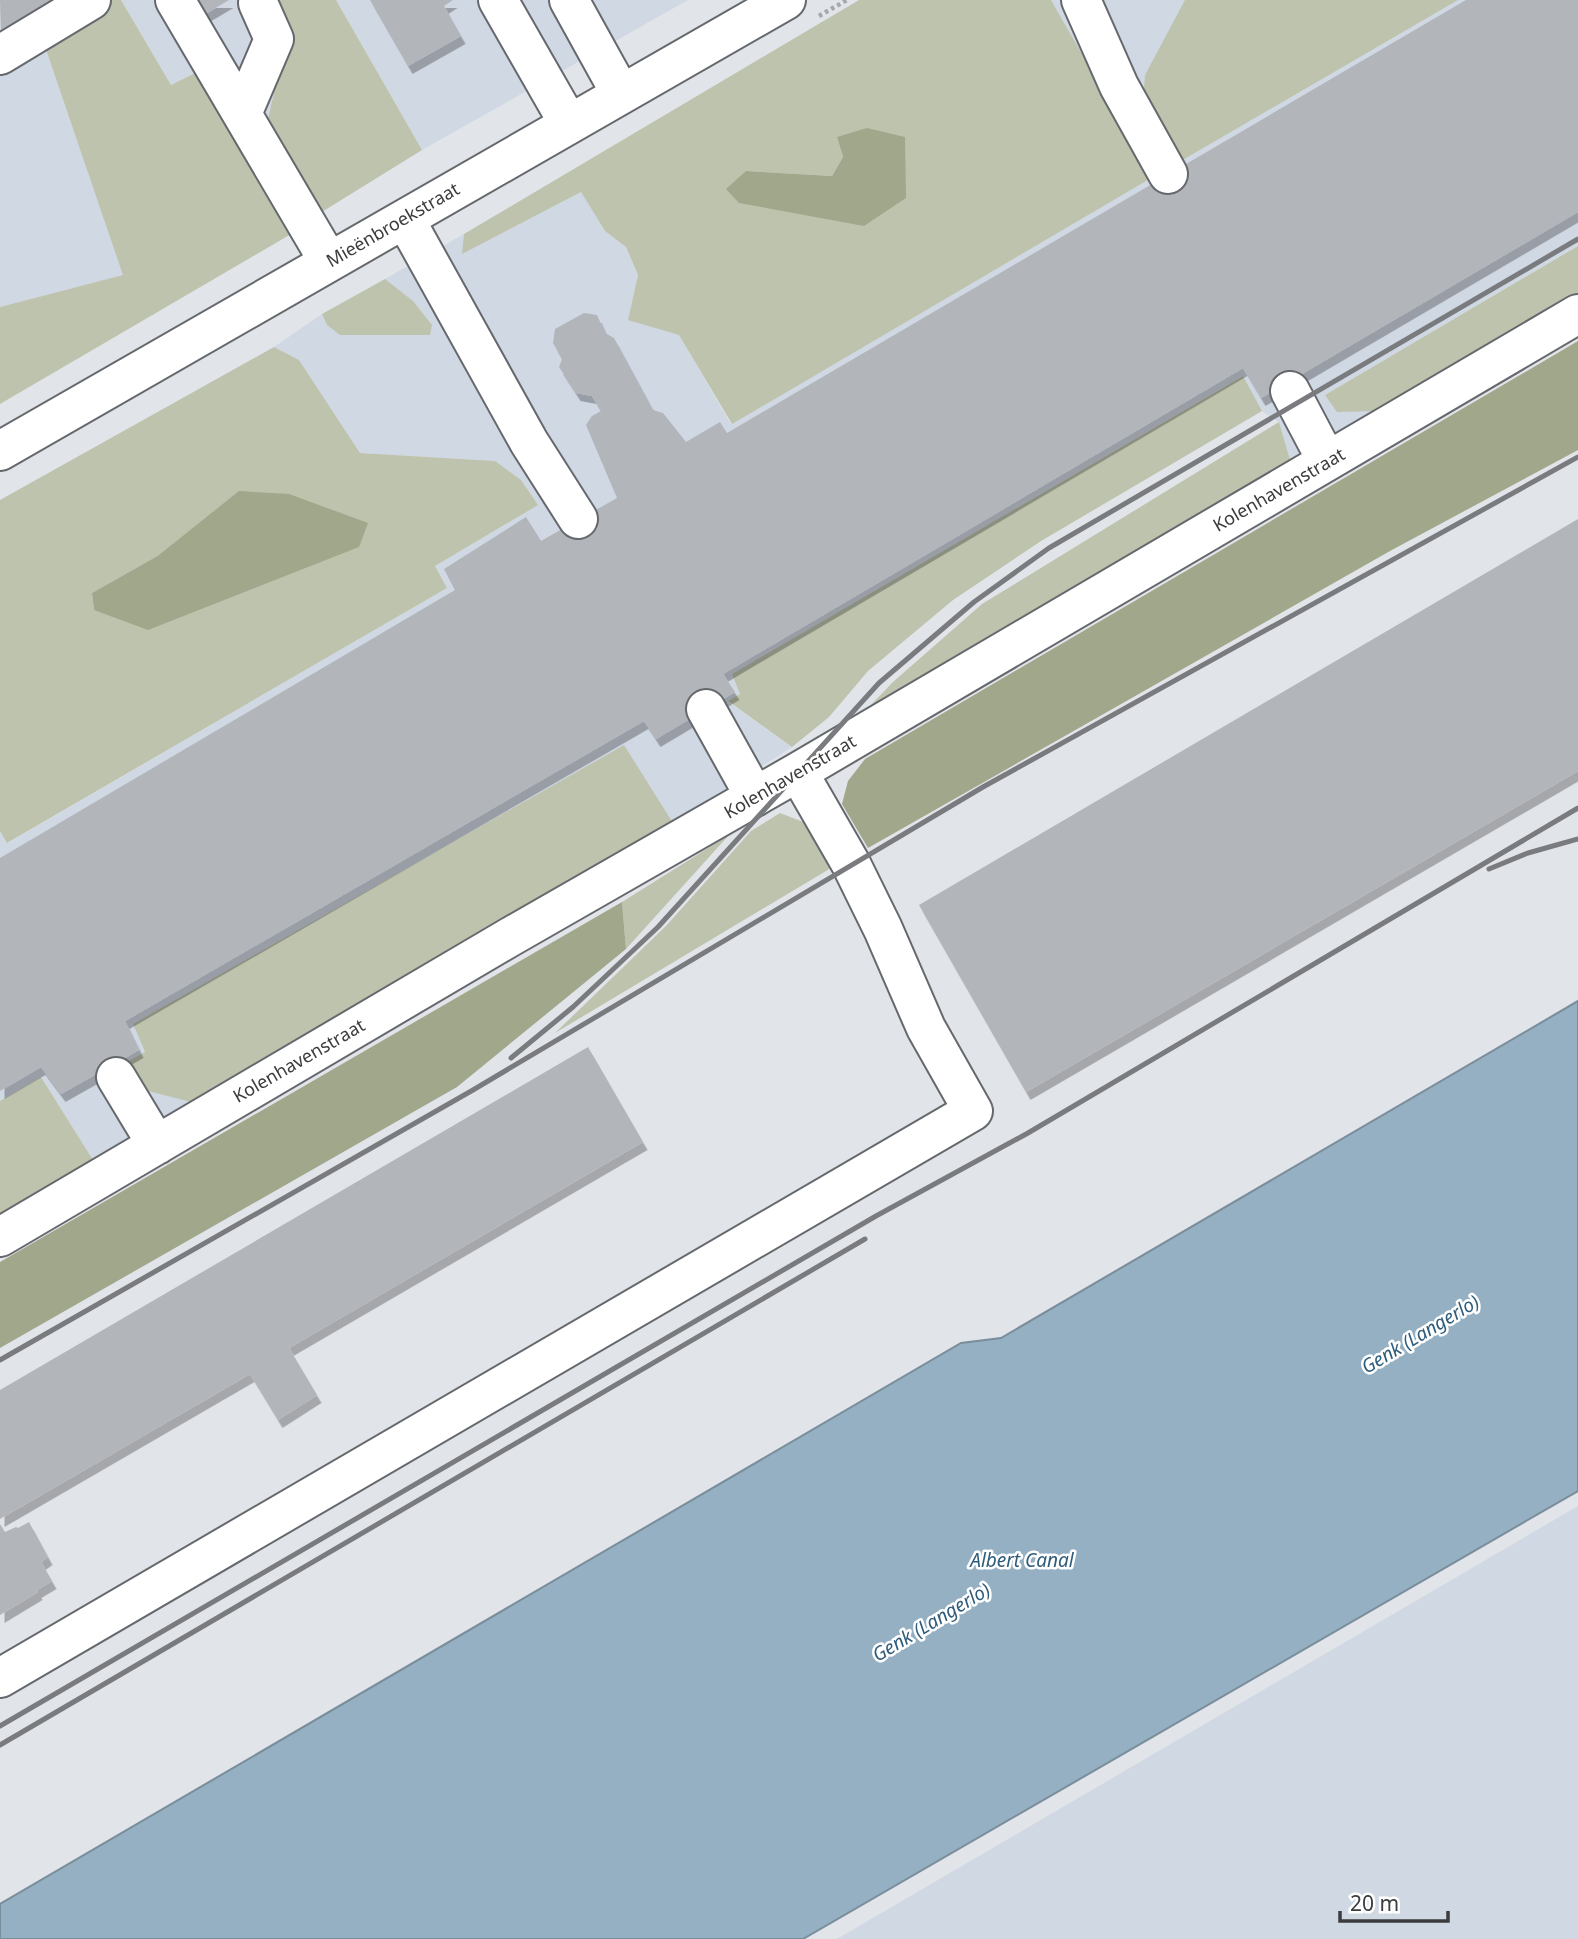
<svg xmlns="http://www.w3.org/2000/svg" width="1578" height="1939" font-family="'Noto Sans',sans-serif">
  <defs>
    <filter id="shadow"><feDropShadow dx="4.5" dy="8" stdDeviation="0" flood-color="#0004"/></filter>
  </defs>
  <rect width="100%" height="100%" fill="#e1e4e9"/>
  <!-- built -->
  <path fill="#d0d8e3" d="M 0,0 L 112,0 L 42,39 L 124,275 L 0,307 Z
    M 121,0 L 272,0 L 288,32 L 266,127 L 200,70 L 171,85 Z
    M 336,0 L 688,0 L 422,150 Z
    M 1051,0 L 1578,0 L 1578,246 L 1325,395 L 1377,411 L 1291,463 L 1279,422 L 1262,411 L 1242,376 L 732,674 L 740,694 L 728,702 L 792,747 L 673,823 L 623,746 L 133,1024 L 145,1053 L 195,1103 L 93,1160 L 41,1077 L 0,1101 L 0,831 L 8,843 L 447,588 L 435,566 L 537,505 L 495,461 L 360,453 L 299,360 L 274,347 L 322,314 L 327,325 L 413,301 L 385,279 L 464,234 L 463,253 L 581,192 L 605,231 L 626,247 L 638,276 L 628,319 L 679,335 L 731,424 L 1153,177 Z
    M 1578,1506 L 1578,1939 L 837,1939 Z"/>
  <!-- green -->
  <path fill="#bec3ad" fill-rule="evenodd" d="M 112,0 L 121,0 L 171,85 L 201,70 L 298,230 L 0,404 L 0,307 L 123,275 L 42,38 Z
    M 272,0 L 336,0 L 422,150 L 317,215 L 266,127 L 288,32 Z
    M 859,0 L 1051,0 L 1153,177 L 732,424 L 679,335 L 628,320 L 638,275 L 626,247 L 605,231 L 581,192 L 462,254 L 464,234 ZM 837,137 L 906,198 L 746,171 L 832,176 L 843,157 Z
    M 1185,0 L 1458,0 L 1174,165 L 1143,103 L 1145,75 Z
    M 1578,246 L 1578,294 L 1377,411 L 1337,412 L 1325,395 Z
    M 385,279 L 413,301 L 432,325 L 430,335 L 340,335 L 327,325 L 322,314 Z
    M 274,347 L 299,360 L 360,453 L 495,461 L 521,480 L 538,505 L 435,566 L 447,588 L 7,843 L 0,831 L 0,500 ZM 159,555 L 94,610 L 92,593 Z
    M 1243,376 L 1262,411 L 1041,541 L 953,600 L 868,671 L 829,717 L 792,747 L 728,701 L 740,694 L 732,674 Z
    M 1279,422 L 1291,463 L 1269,479 L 871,705 L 893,682 L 982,604 Z
    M 624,745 L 673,823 L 195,1103 L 144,1090 L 127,1062 L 145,1052 L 133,1024 Z
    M 780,813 L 811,825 L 831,868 L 555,1033 L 666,926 L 751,831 Z
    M 729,835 L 626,949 L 622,902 Z
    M 41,1077 L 93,1160 L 0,1214 L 0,1101 Z"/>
  <!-- forest -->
  <path fill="#a1a78b" d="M 867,128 L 905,137 L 906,198 L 864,226 L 739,203 L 726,189 L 746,171 L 832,176 L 843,157 L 837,137 Z
    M 1578,341 L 1578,450 L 1390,551 L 868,848 L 842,804 L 848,781 L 865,759 Z
    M 239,491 L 289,494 L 368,523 L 359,547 L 148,630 L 94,610 L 92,593 L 159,555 Z
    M 622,902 L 626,949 L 457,1087 L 0,1348 L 0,1262 Z"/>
  <!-- water -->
  <path fill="#95b0c3" stroke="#7a8d9b" stroke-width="2" d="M 1578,1001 L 1578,1491 L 803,1939 L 0,1939 L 0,1904 L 961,1343 L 1001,1338 Z"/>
  <!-- building -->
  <path fill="#b2b5ba" filter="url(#shadow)" d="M 0,0 L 56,0 L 1,31 Z
    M 193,0 L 229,0 L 202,16 Z
    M 370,0 L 453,0 L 444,6 L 461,36 L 408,66 Z
    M 1466,0 L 1578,0 L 1578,212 L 1261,398 L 1243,368 L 723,674 L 735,692 L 656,739 L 644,721 L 125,1021 L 139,1050 L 61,1094 L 41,1067 L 0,1091 L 0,858 L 455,590 L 444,569 L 526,517 L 541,541 L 617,498 L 586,425 L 592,416 L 601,411 L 592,396 L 576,393 L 559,367 L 562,359 L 553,343 L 555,329 L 584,313 L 597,315 L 605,333 L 614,338 L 653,410 L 663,413 L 686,442 L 720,422 L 727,433 Z
    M 1578,519 L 1578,771 L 1026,1092 L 919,905 Z
    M 588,1047 L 643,1142 L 289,1348 L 317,1395 L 278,1420 L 250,1374 L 0,1519 L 0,1390 Z
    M 29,1522 L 48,1557 L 41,1562 L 52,1581 L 37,1590 L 38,1592 L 0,1615 L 0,1524 L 5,1532 L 16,1527 L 18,1528 Z"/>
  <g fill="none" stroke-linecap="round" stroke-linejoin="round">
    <defs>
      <path id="minor" d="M 175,0 L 329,262
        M 498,0 L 569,124
        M 569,0 L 621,94
        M 1081,0 L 1119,86 L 1168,174
        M 0,55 L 91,0
        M 242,114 L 274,39 L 258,3
        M 405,219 L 529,442 L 578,519
        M 1290,391 L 1327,461
        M 0,451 L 786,0
        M 706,709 L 755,797
        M 116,1077 L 157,1145
        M 0,1237 L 510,937 L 798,772 L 1578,314
        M 0,1678 L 973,1111 L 926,1028 L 883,929 L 851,864 L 798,772"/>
    </defs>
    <!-- minor casing -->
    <use href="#minor" stroke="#65686c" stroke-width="42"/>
    <!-- path -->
    <path stroke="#a5a7ab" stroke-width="4.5" stroke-dasharray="3.5 3.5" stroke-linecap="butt" d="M 819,16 L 847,0"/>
    <!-- minor -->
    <use href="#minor" stroke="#fff" stroke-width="38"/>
    <!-- rail -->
    <path stroke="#797b7e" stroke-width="5" d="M 1489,869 L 1528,853 L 1578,839
      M 511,1058 L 573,1007 L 658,927 L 879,683 L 974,602 L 1049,548 L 1578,239
      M 0,1360 L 473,1090 L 983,787 L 1578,457
      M 0,1726 L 876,1216 L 1028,1133 L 1578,808
      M 0,1745 L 865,1239"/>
  </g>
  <g text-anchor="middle" stroke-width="5" stroke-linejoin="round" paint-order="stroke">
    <!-- street labels -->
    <g font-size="18" fill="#3b3c3e" stroke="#fff">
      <text transform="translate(393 225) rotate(-30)" y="6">Mieënbroekstraat</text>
      <text transform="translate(1279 490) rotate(-30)" y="6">Kolenhavenstraat</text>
      <text transform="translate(790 777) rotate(-30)" y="6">Kolenhavenstraat</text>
      <text transform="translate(299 1061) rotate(-30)" y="6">Kolenhavenstraat</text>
    </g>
    <!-- water labels -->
    <g font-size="19" font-style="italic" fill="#2f5c7b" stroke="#fff">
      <text transform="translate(1420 1334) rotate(-31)" y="7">Genk (Langerlo)</text>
      <text x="1022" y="1567">Albert Canal</text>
      <text transform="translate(931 1622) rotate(-31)" y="7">Genk (Langerlo)</text>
    </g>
  </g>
  <!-- scale -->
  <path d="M1340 1911v10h108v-10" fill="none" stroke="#3b3c3e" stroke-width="3.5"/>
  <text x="1350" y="1911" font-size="21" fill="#3b3c3e" stroke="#ffffff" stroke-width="5" paint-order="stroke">20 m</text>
</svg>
